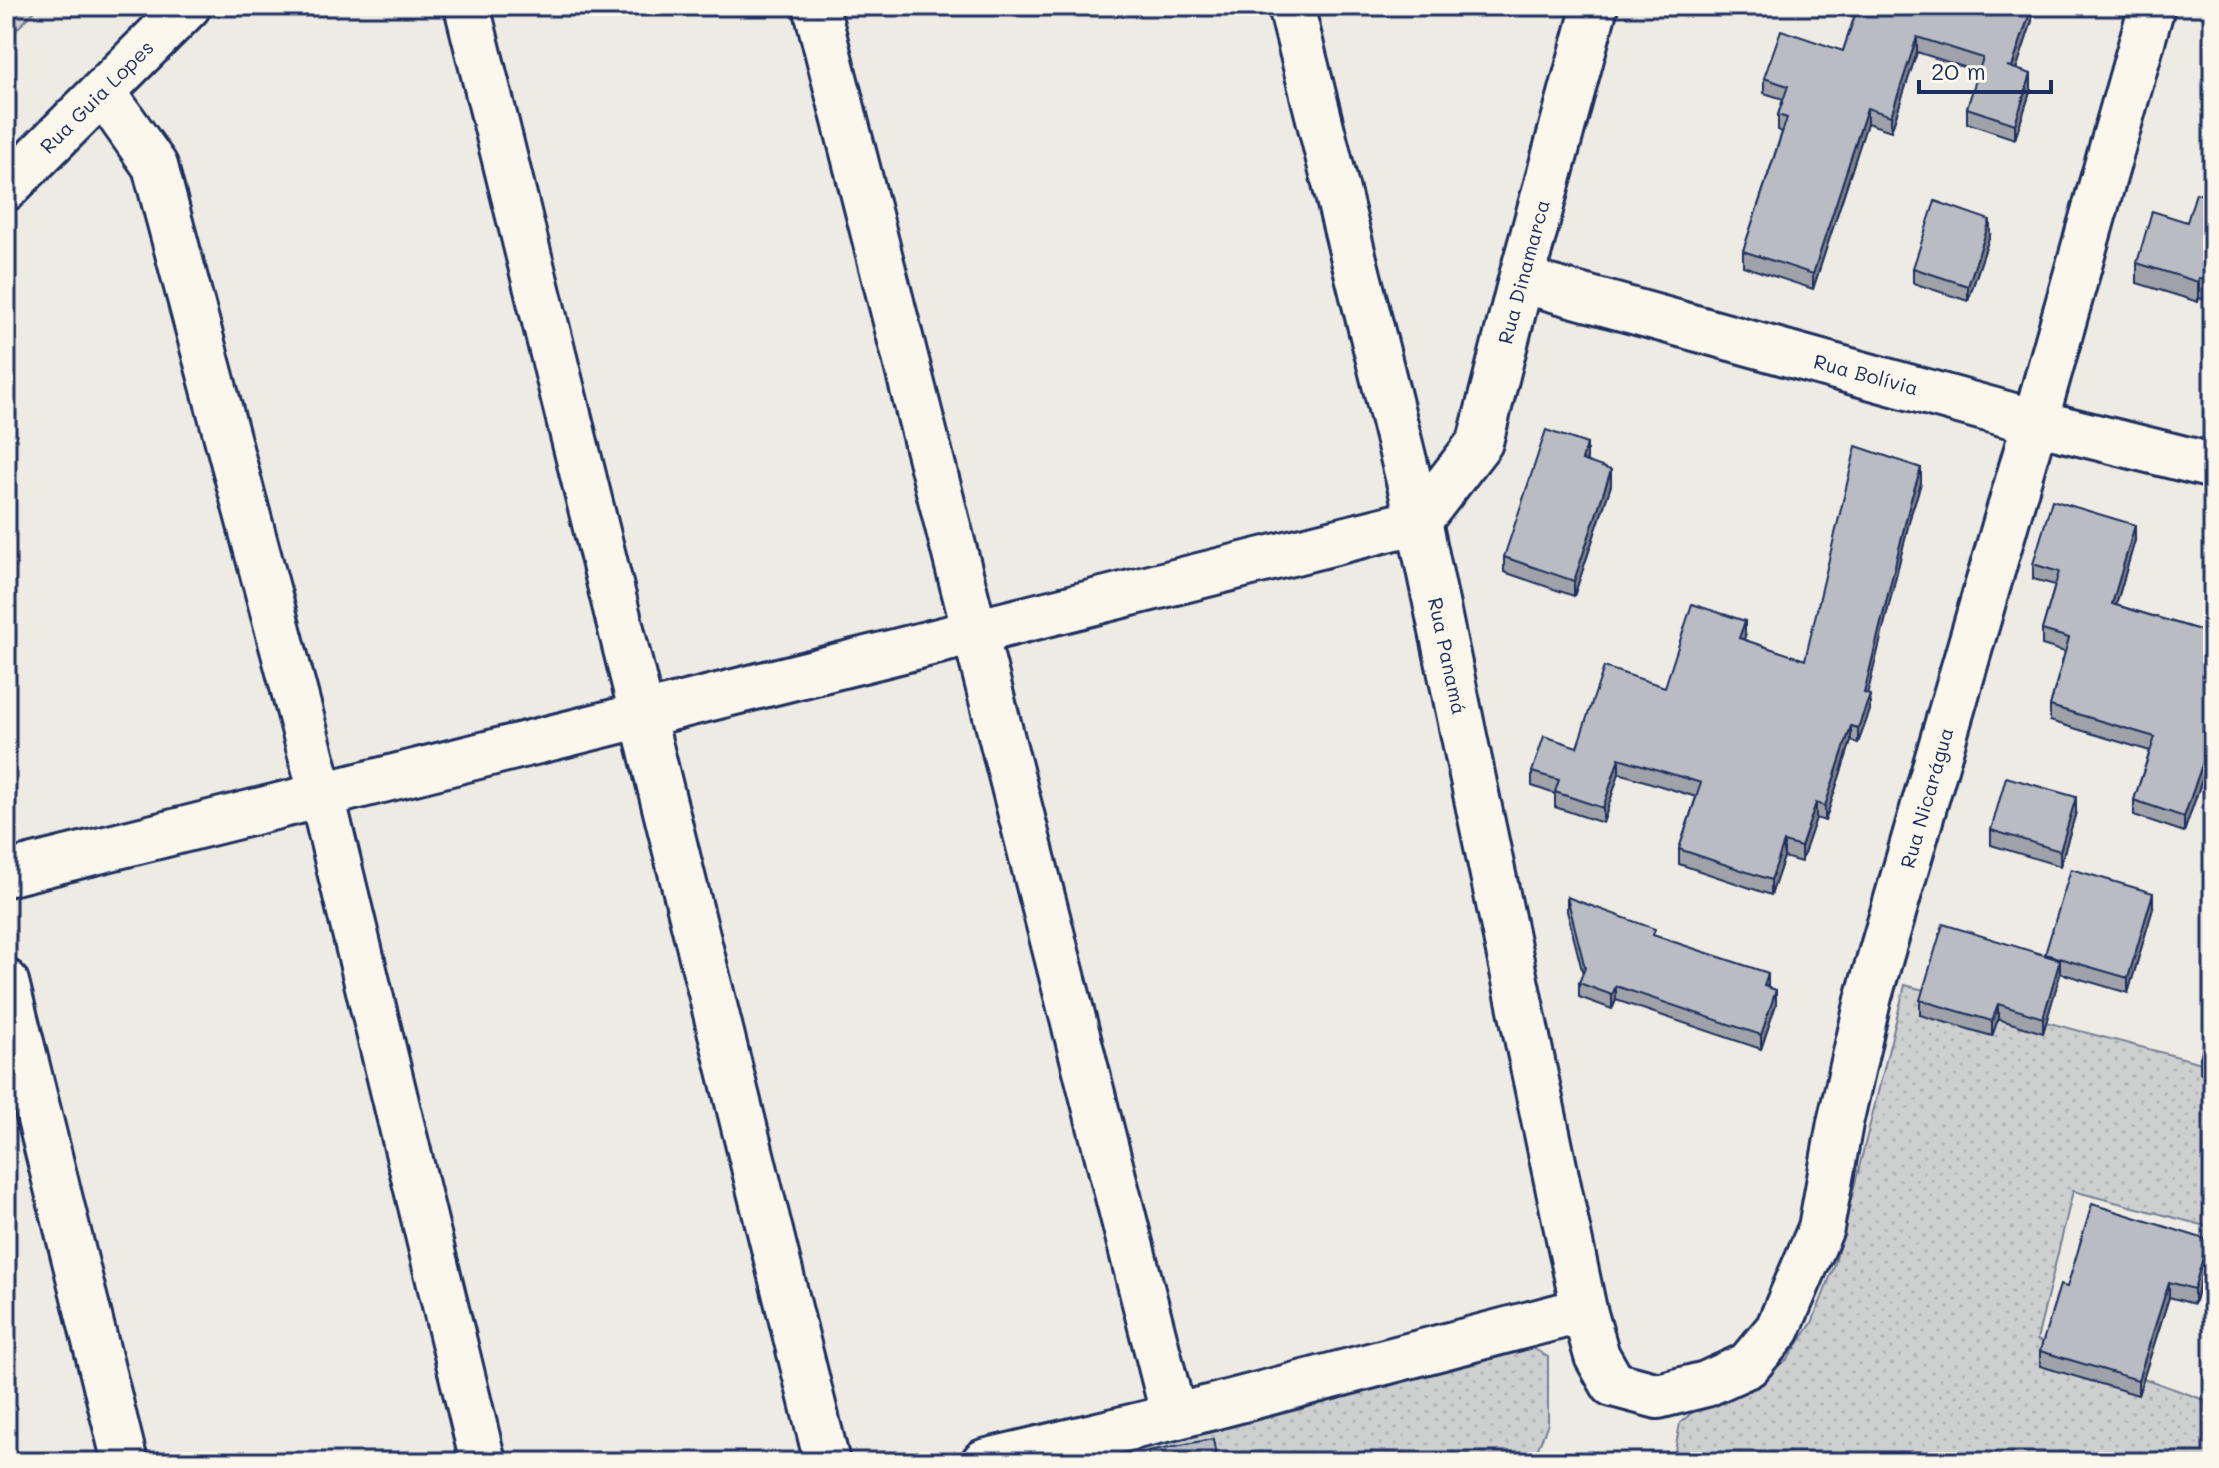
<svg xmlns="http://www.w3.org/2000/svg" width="2219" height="1468" font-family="Mali,sans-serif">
  <defs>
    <pattern id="grass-dots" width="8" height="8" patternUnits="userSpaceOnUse" patternTransform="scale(2)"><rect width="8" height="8" fill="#cecfcf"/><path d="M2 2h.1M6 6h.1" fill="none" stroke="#b0b2b4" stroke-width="1.8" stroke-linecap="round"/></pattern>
    <pattern id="forest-firs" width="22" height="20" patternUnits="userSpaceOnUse" patternTransform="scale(2)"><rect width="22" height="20" fill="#cecfcf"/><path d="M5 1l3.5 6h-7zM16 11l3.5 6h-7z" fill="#b0b2b4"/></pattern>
  </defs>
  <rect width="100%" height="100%" fill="#eeebe4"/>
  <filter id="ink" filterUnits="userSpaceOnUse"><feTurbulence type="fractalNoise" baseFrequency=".0125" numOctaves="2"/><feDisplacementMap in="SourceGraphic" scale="16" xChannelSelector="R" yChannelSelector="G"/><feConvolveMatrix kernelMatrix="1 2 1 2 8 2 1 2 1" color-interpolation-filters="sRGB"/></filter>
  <g filter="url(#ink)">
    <!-- grass -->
    <path fill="url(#grass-dots)" stroke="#747f96" stroke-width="2" d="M 1905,985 L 2213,1066 L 2213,1228 L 2073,1191 L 2037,1340 L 2213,1403 L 2213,1462 L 1673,1462 L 1680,1423 L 1703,1403 L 1760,1376 L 1787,1360 L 1812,1323 L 1834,1267 Z
      M 1519,1340 L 1548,1357 L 1548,1423 L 1537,1451 L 1538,1462 L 1035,1462 Z"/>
    <!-- forest -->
    <path fill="url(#forest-firs)" stroke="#747f96" stroke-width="2" d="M 6,6 L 40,6 L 6,40 Z"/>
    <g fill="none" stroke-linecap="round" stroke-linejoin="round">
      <defs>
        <path id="minor" d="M 467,6 L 827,1462
          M 816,6 L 1174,1417
          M 1291,6 L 1419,521 L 1584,1310 L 1597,1356 L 1613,1384 L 1658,1396 L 1706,1384 L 1748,1365 L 1778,1329 L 1821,1228 L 1840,1123 L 1869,996 L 2035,422 L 2152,6
          M 103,92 L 155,166 L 322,796 L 483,1462
          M 6,188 L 188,6
          M 1521,280 L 2035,422 L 2213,466
          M 6,874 L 1419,521 L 1480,442 L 1521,280 L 1595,6
          M 6,982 L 125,1462
          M 984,1462 L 1174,1417 L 1584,1310"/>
      </defs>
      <!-- minor casing -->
      <use href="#minor" stroke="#1b2f5e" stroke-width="50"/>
      <!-- minor -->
      <use href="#minor" stroke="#fbf7ec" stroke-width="44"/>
    </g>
    <!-- wall -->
    <path fill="#9fa2a8" stroke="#1b2f5e" stroke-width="2" d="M 1858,6 L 2032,21 L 2016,69 L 2031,89 L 2015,139 L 1967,123 L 1967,108 L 1979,72 L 1917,52 L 1891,131 L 1867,123 L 1813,289 L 1743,266 L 1743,251 L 1782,132 L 1778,130 L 1778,115 L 1783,99 L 1764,93 L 1764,78 L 1843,51 Z
      M 2213,198 L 2213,302 L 2199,298 L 2198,302 L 2137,283 L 2137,263 L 2187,222 Z
      M 1990,235 L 1968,301 L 1913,283 L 1913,268 Z
      M 1587,459 L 1586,462 L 1611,485 L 1574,596 L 1504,572 L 1504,557 Z
      M 1921,483 L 1911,514 L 1867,694 L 1870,710 L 1858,743 L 1851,741 L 1825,821 L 1816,818 L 1801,862 L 1784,857 L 1771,895 L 1679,864 L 1679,849 L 1696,797 L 1619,773 L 1603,823 L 1555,807 L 1555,794 L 1532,786 L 1532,772 L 1577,747 L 1665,687 L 1745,636 L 1743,640 L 1805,660 Z
      M 2135,540 L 2116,605 L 2213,634 L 2213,763 L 2208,762 L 2184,832 L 2134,815 L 2134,800 L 2150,751 L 2050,721 L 2050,706 L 2065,652 L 2042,645 L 2042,630 L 2055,585 L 2033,579 L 2033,564 Z
      M 2076,812 L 2060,866 L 1991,845 L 1991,830 Z
      M 1567,897 L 1768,987 L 1776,1004 L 1761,1049 L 1616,1000 L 1612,1009 L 1579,997 L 1579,983 L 1583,974 L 1567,911 Z
      M 2153,908 L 2128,993 L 2060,973 L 2043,1033 L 1998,1019 L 1992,1036 L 1920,1015 L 1920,1000 L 2045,955 L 2045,954 Z
      M 2213,1013 L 2213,1077 L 2200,1073 L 2200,1058 Z
      M 2208,1254 L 2194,1304 L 2169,1297 L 2138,1395 L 2040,1366 L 2040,1351 L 2067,1287 Z"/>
    <!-- shaded-wall -->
    <path fill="#828488" stroke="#1b2f5e" stroke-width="2" d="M 2032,6 L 2032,21 L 2012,82 L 2012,67 Z
      M 1917,37 L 1917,52 L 1891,131 L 1891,116 Z
      M 2031,74 L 2031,89 L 2015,139 L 2015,124 Z
      M 1867,108 L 1867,123 L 1813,289 L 1813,274 Z
      M 1990,220 L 1990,235 L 1968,301 L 1968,286 Z
      M 2199,278 L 2199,298 L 2198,302 L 2198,282 Z
      M 1587,444 L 1587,459 L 1582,475 L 1582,460 Z
      M 1921,468 L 1921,483 L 1911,514 L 1864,708 L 1864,693 L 1911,499 Z
      M 1611,470 L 1611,485 L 1574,596 L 1574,581 Z
      M 2135,525 L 2135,540 L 2112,619 L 2112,604 Z
      M 1745,621 L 1745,636 L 1739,653 L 1739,638 Z
      M 1870,695 L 1870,710 L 1858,743 L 1858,728 Z
      M 1851,726 L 1851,741 L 1825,821 L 1825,806 Z
      M 2208,747 L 2208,762 L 2184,832 L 2184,817 Z
      M 1619,758 L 1619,773 L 1603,823 L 1603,808 Z
      M 2076,797 L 2076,812 L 2060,866 L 2060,851 Z
      M 1816,803 L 1816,818 L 1801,862 L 1801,847 Z
      M 1784,842 L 1784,857 L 1771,895 L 1771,880 Z
      M 2153,893 L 2153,908 L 2128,993 L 2128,978 Z
      M 2060,960 L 2060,975 L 2043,1033 L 2043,1018 Z
      M 1768,973 L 1768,987 L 1764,986 Z
      M 1616,986 L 1616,1000 L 1612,1009 L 1612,995 Z
      M 1776,990 L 1776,1004 L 1761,1049 L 1761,1035 Z
      M 1998,1004 L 1998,1019 L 1992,1036 L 1992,1021 Z
      M 2208,1240 L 2208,1254 L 2194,1304 L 2194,1289 Z
      M 2169,1282 L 2169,1297 L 2138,1395 L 2138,1380 Z"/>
    <!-- building -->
    <path fill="#b9bcc3" stroke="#1b2f5e" stroke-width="2" d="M 1858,6 L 2032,6 L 2012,67 L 2007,66 L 2031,74 L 2015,124 L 1967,108 L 1983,58 L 1917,37 L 1891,116 L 1867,108 L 1813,274 L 1743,251 L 1787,118 L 1778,115 L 1788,86 L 1764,78 L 1781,30 L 1843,51 Z
      M 2196,193 L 2213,198 L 2213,282 L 2199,278 L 2198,282 L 2137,263 L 2152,211 L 2187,222 Z
      M 1935,201 L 1990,220 L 1968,286 L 1913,268 Z
      M 1546,430 L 1587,444 L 1582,460 L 1611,470 L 1574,581 L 1504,557 Z
      M 1856,446 L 1921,468 L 1911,499 L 1864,693 L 1870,695 L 1858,728 L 1851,726 L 1825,806 L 1816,803 L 1801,847 L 1784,842 L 1771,880 L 1679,849 L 1701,783 L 1619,758 L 1603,808 L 1555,792 L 1559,780 L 1532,772 L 1544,736 L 1577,747 L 1604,667 L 1665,687 L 1692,604 L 1745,621 L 1739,638 L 1805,660 Z
      M 2052,500 L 2135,525 L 2112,604 L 2213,634 L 2213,748 L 2208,747 L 2184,817 L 2134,800 L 2155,737 L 2050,706 L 2069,638 L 2042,630 L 2059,572 L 2033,564 Z
      M 2006,777 L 2076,797 L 2060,851 L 1991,830 Z
      M 2071,869 L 2153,893 L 2128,978 L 2045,954 Z
      M 1567,897 L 1655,929 L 1653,935 L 1768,973 L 1764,986 L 1776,990 L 1761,1035 L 1616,986 L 1612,995 L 1579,983 L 1585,968 Z
      M 1943,924 L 2060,960 L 2043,1018 L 1998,1004 L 1992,1021 L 1920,1000 Z
      M 2213,1013 L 2213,1062 L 2200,1058 Z
      M 2092,1204 L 2208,1240 L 2194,1289 L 2169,1282 L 2138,1380 L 2040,1351 L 2060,1285 L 2067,1287 Z
      M 1213,1439 L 1217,1462 L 1150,1462 L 1148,1451 Z"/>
  </g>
  <g text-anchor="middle" stroke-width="8" stroke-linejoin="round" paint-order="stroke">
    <!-- street labels -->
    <g font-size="20" fill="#1b2f5e" stroke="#fbf7ec">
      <text transform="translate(97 97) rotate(-45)" y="7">Rua Guia Lopes</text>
      <text transform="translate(1524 272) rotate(-75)" y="7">Rua Dinamarca</text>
      <text transform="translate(1866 375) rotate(15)" y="7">Rua Bolívia</text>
      <text transform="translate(1447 656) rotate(78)" y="7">Rua Panamá</text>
      <text transform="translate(1927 798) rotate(-74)" y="7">Rua Nicarágua</text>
    </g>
  </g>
  <!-- margin -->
  <rect width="2219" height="1468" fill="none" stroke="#fbf7ec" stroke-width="32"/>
  <rect x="16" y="16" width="2187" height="1436" fill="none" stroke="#1b2f5e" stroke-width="3" filter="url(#ink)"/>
  <!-- scale -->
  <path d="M1919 80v12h132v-12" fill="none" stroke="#1b2f5e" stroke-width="4"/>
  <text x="1931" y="80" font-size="24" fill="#1b2f5e" stroke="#fbf7ec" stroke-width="6" paint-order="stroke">20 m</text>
</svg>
